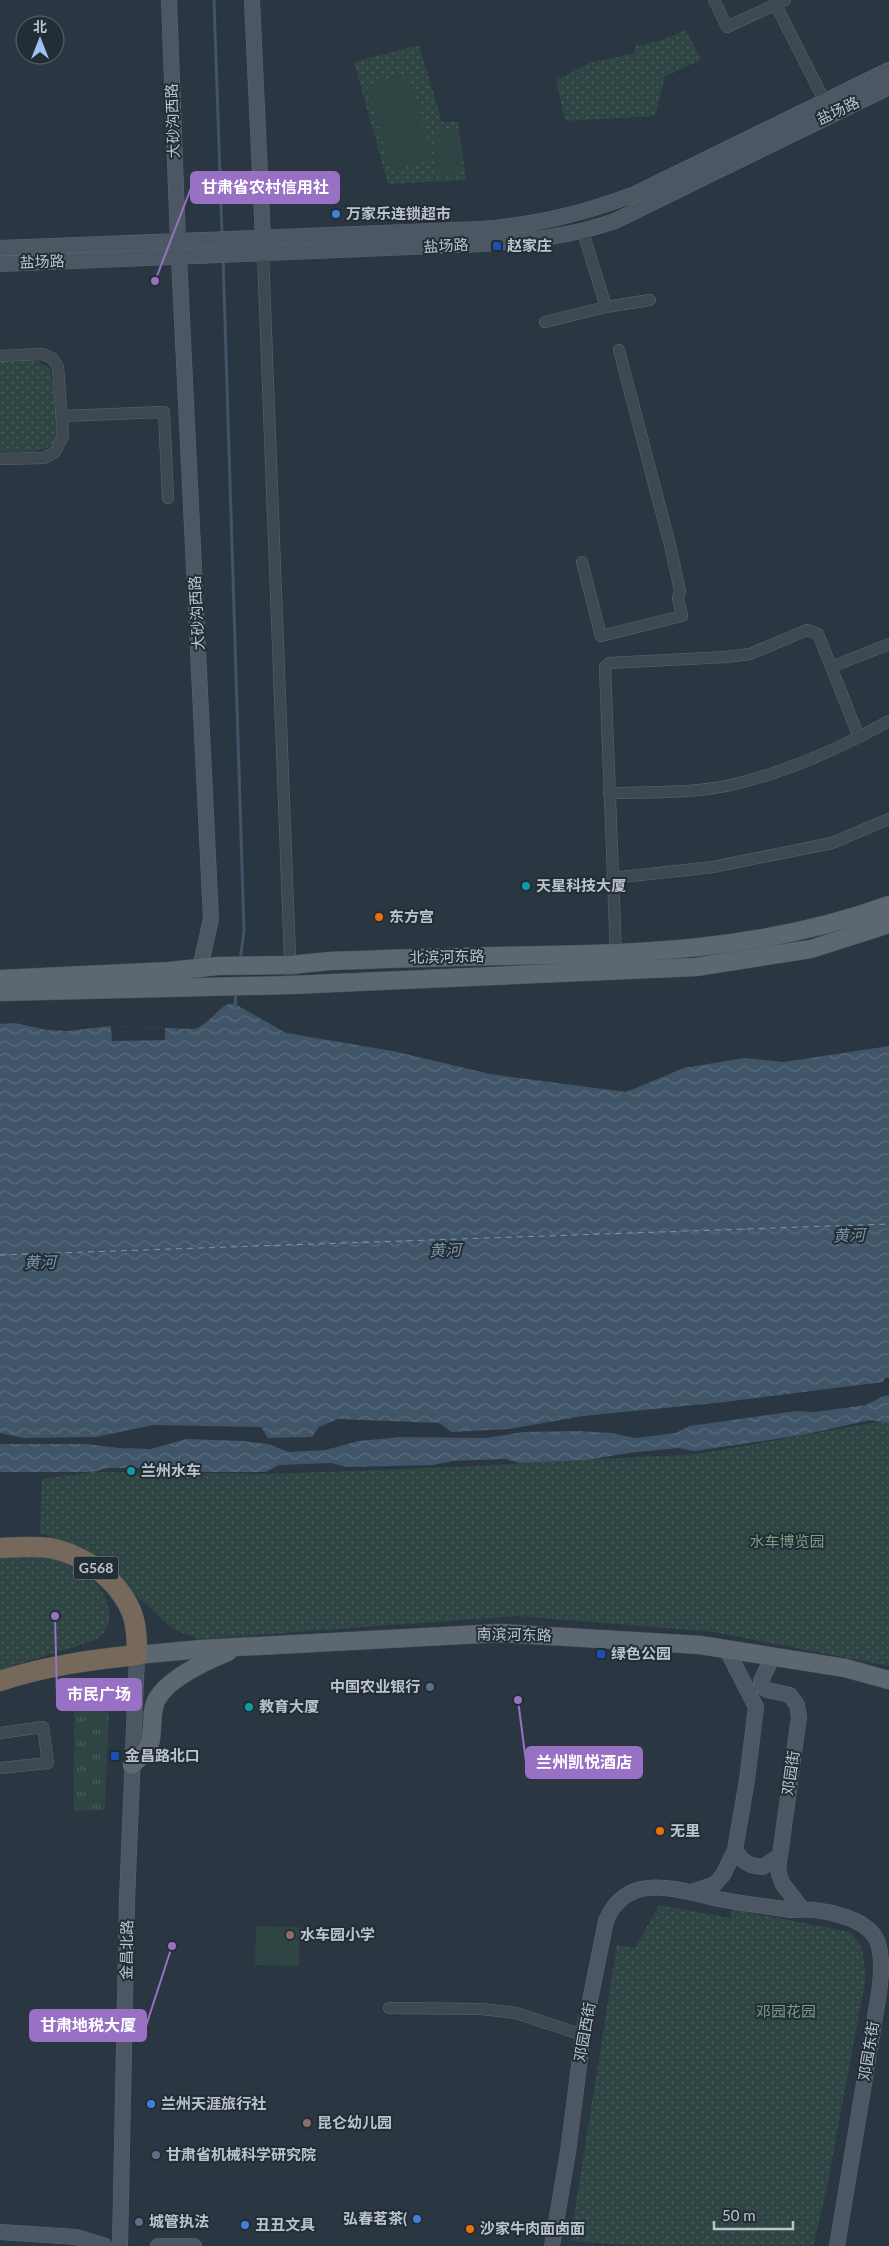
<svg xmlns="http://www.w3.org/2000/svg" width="889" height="2246" font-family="Lato,'Noto Sans SC',sans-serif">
  <defs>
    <pattern id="grass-tufts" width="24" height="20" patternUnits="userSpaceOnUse" patternTransform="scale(1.25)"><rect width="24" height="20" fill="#2f4544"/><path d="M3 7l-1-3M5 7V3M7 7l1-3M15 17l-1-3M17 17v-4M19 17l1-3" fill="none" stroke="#4b5e5e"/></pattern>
    <pattern id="park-dots" width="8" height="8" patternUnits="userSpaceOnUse" patternTransform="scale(1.25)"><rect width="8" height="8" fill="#2f4544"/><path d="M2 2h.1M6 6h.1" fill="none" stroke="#4b5e5e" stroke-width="1.8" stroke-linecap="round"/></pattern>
    <pattern id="water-waves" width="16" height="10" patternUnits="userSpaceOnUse" patternTransform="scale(1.25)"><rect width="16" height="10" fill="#415568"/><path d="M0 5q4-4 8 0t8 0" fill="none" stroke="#5a6c7c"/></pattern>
  </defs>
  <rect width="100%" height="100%" fill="#2a3641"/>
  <!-- grass -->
  <path fill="url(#grass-tufts)" d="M 74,1687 L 98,1687 L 106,1696 L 109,1707 L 105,1810 L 74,1811 Z"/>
  <!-- park -->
  <path fill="url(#park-dots)" d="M 686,30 L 701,60 L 665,76 L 655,116 L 565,121 L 556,80 L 590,63 L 634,53 L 635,46 L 659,41 Z
    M 419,45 L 442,122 L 458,122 L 466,180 L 388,184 L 354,62 Z
    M 38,361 L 51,370 L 58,437 C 46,457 20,451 0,452 L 0,362 Z
    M 889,1420 L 889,1666 L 713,1632 L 518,1616 L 199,1639 L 173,1629 L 99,1562 L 71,1544 L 40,1533 L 42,1479 L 93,1472 L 268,1474 L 454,1467 L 697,1454 Z
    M 44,1557 C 74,1565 103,1577 109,1610 C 111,1624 107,1631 96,1640 L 0,1670 L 0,1558 Z
    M 659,1905 L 730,1918 L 732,1909 L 850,1932 L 862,1947 L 866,1976 L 827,2187 L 813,2246 L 637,2246 L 570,2241 L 617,1945 L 635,1948 Z"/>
  <!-- pitch -->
  <path fill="#2f4544" d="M 409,73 L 433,159 L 391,171 L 367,85 Z
    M 458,128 L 459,175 L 436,175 L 435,129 Z
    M 256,1926 L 300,1927 L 299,1966 L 255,1965 Z"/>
  <!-- water -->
  <path fill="url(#water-waves)" d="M 228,1004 L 235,1004 L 286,1033 L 393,1051 L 490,1074 L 626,1092 L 684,1068 L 744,1058 L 784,1062 L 889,1046 L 889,1378 L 885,1378 L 883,1382 L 725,1402 L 583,1416 L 509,1429 L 452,1432 L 439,1423 L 338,1419 L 319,1427 L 312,1437 L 268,1438 L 261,1427 L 153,1425 L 96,1437 L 23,1438 L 0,1433 L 0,1024 L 15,1023 L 47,1030 L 68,1031 L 111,1026 L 195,1029 C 211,1022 217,1009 228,1004 Z
    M 889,1395 L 889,1423 L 870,1420 L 802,1435 L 694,1451 L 678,1448 L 628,1453 L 587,1460 L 520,1463 L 505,1459 L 453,1461 L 433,1465 L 347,1467 L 331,1463 L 279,1465 L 265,1472 L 168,1472 L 155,1468 L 108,1468 L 92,1472 L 0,1472 L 0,1444 L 85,1444 L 119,1448 L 151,1449 L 186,1439 L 244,1441 L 268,1444 L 289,1452 L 326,1450 L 358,1441 L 401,1437 L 485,1438 L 524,1432 L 578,1431 L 611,1433 L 635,1438 L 676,1433 L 690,1426 L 796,1411 L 815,1412 L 866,1405 L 881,1397 Z"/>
  <!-- pier -->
  <path fill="#2a3641" d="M 111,1026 L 165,1028 L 165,1040 L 112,1041 Z"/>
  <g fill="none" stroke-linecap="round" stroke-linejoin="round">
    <!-- stream -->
    <path stroke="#415568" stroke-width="3" d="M 214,0 L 222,234
      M 223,258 L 244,931 L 240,961
      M 235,1008 L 236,992"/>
    <!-- ferry -->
    <path stroke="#7e96aa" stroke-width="1" stroke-dasharray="6 5" stroke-linecap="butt" d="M 0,1255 L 889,1224"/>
    <defs>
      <path id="street" d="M 714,0 L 727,27 L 785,0
        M 776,5 L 828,108
        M 263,254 L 291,985
        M 606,307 L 650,300
        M 545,322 L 606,307 L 583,232
        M 0,356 L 42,354 L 52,358 L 58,367 L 63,436 L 55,452 L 44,458 L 0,459
        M 62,416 L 164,412 L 168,498
        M 582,562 L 601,636 L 682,616 L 678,598 L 680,591 L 670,545 L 619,350
        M 831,667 L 889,644
        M 859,737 L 889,721
        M 609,793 C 652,792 697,794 739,783 C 780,773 821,756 859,737 L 818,634 L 807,630 L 750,654 L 726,657 L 609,663 L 605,667 L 616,955
        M 612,878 L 713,867 L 832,843 L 889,819
        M 0,1733 L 43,1727 L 48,1763 L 0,1768
        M 389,2008 L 481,2009 L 516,2013 L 583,2035"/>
      <path id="secondary" d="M 169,0 L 178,242
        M 252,0 L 263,239
        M 0,248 L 482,229 C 539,224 582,214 635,194 L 889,70
        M 179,258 L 211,919 L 200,968
        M 0,264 L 482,244 C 531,240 569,237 615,221 L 889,87
        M 773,1656 L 761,1681 L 762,1686 L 767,1690 L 790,1695 L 797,1705 L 799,1717 L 778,1870 L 782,1883 L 802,1909
        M 735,1850 C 742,1862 749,1866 763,1867 L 779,1856
        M 694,1891 L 715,1884 L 723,1875 L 735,1850 L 747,1780 L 756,1707 L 726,1648
        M 0,2232 L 76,2237 L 105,2246
        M 120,2246 L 127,1900 L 137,1655
        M 158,2246 L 194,2246
        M 552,2246 L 568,2152 L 583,2035 L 606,1921 C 627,1870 678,1890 719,1899 C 743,1904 767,1906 791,1910 C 816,1908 868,1915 878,1943 C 883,1959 881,1977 879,1993 L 837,2246"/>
      <path id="primary" d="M 0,979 L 169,971 L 218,966 L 290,965 L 330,961 C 386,959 441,957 497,956 C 632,954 760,952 889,905
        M 0,992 L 291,985 L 696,967 L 811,949 L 889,924
        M 137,1655 L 201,1649 L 500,1633 L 700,1645 L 845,1668 L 889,1680
        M 132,1765 C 137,1760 144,1754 148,1748 C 155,1736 149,1713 157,1699 C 169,1678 206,1661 228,1652"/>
      <path id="highway" d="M 0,1548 C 17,1547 33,1546 50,1548 C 86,1555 121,1582 133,1616 C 137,1629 137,1642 137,1655 C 89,1660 46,1666 0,1681"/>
    </defs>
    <!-- street casing -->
    <use href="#street" stroke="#5c666e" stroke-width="12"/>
    <!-- secondary casing -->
    <use href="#secondary" stroke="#5c666e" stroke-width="16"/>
    <!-- primary casing -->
    <use href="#primary" stroke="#47515a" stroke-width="19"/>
    <!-- highway casing -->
    <use href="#highway" stroke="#48535b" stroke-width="21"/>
    <!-- street -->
    <use href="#street" stroke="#3e4851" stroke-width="11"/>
    <!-- secondary -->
    <use href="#secondary" stroke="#4c5763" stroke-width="15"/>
    <!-- primary -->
    <use href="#primary" stroke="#5c6770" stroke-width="18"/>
    <!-- highway -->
    <use href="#highway" stroke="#76695b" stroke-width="20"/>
  </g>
  <!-- markers -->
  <g fill="#3f7fe0" stroke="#222d36" stroke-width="2">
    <circle cx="336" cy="214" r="5"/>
    <circle cx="151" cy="2104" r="5"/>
    <circle cx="417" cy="2219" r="5"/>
    <circle cx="245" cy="2225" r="5"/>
  </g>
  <g fill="#1a4fb4" stroke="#222d36" stroke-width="2">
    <rect x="492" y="241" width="10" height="10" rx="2.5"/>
    <rect x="596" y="1649" width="10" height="10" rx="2.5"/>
    <rect x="110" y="1751" width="10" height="10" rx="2.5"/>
  </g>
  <g fill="#0f9aa8" stroke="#222d36" stroke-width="2">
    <circle cx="526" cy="886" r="5"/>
    <circle cx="131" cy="1471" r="5"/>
    <circle cx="249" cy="1707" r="5"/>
  </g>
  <g fill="#e8710a" stroke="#222d36" stroke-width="2">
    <circle cx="379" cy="917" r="5"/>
    <circle cx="660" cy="1831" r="5"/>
    <circle cx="470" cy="2229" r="5"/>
  </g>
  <g fill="#5c6f8a" stroke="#222d36" stroke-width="2">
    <circle cx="430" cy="1687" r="5"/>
    <circle cx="156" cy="2155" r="5"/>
    <circle cx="139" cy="2222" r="5"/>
  </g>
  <g fill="#8d6e63" stroke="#222d36" stroke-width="2">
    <circle cx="290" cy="1935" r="5"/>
    <circle cx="307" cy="2123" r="5"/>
  </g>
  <g text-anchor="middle" stroke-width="4" stroke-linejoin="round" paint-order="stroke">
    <!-- shield labels -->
    <rect fill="#222d36" stroke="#8d969e" stroke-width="1" x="73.5" y="1556.5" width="45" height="23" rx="4"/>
    <g font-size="14" font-weight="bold" fill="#bbc3cb">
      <text x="96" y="1573">G568</text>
    </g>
    <!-- street labels -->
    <g font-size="15" fill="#bbc3cb" stroke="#222d36">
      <text transform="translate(838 111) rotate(-25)" y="5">盐场路</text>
      <text transform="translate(173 121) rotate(-92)" y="5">大砂沟西路</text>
      <text transform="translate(446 246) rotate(-3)" y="5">盐场路</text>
      <text transform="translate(42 262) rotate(-2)" y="5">盐场路</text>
      <text transform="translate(197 613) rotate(-93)" y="5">大砂沟西路</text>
      <text transform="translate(447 957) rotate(-1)" y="5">北滨河东路</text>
      <text transform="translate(514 1635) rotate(1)" y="5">南滨河东路</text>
      <text transform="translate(791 1773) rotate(-82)" y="5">邓园街</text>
      <text transform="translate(127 1950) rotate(-89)" y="5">金昌北路</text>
      <text transform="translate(585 2032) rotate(-80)" y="5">邓园西街</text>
      <text transform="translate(869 2051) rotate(-81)" y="5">邓园东街</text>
    </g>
    <!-- poi labels -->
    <g font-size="15" font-weight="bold" fill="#bbc3cb" stroke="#222d36" text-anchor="start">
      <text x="346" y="219">万家乐连锁超市</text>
      <text x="507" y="251">赵家庄</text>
      <text x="536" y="891">天星科技大厦</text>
      <text x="389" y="922">东方宫</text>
      <text x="141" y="1476">兰州水车</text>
      <text x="611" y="1659">绿色公园</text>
      <text x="420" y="1692" text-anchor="end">中国农业银行</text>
      <text x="259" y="1712">教育大厦</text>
      <text x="125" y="1761">金昌路北口</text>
      <text x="670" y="1836">无里</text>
      <text x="300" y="1940">水车园小学</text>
      <text x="161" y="2109">兰州天涯旅行社</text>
      <text x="317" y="2128">昆仑幼儿园</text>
      <text x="166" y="2160">甘肃省机械科学研究院</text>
      <text x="407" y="2224" text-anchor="end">弘春茗茶(</text>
      <text x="149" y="2227">城管执法</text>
      <text x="255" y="2230">丑丑文具</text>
      <text x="480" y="2234">沙家牛肉面卤面</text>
    </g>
    <!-- park labels -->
    <g font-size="15" fill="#7b9e80" stroke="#222d36">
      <text x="787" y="1547">水车博览园</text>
      <text x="786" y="2017">邓园花园</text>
    </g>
    <!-- water labels -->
    <g font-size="16" font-style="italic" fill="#7e96aa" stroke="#222d36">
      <text transform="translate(849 1235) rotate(-2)" y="6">黄河</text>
      <text transform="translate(445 1250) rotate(-2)" y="6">黄河</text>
      <text transform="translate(40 1262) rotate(-1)" y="6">黄河</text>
    </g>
  </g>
  <!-- callouts -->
  <path fill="none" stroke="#9870c4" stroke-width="2" d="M155 281L191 188M55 1616L57 1695M518 1700L526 1762M172 1946L146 2026"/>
  <g fill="#9870c4" stroke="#222d36" stroke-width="2">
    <circle cx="155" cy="281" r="5"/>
    <circle cx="55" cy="1616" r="5"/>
    <circle cx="518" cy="1700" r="5"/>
    <circle cx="172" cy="1946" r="5"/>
  </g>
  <g fill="#9870c4" stroke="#9870c4" stroke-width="2">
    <rect x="191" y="172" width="148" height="31" rx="5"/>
    <rect x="57" y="1679" width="84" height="31" rx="5"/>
    <rect x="526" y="1747" width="116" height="31" rx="5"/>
    <rect x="30" y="2010" width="116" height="31" rx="5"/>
  </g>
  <g font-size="16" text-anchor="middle" font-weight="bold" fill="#fff">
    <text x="265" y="193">甘肃省农村信用社</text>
    <text x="99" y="1700">市民广场</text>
    <text x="584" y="1768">兰州凯悦酒店</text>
    <text x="88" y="2031">甘肃地税大厦</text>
  </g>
  <!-- north arrow -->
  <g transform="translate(40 40)"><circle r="24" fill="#222d36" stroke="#5f6972"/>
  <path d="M0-4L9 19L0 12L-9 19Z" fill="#9bc5ef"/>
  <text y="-8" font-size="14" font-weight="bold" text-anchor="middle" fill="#bbc3cb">北</text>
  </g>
  <!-- scale -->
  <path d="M714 2221v8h79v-8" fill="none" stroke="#bbc3cb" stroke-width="2.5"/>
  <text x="722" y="2221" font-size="15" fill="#bbc3cb" stroke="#222d36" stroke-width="4" paint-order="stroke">50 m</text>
</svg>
